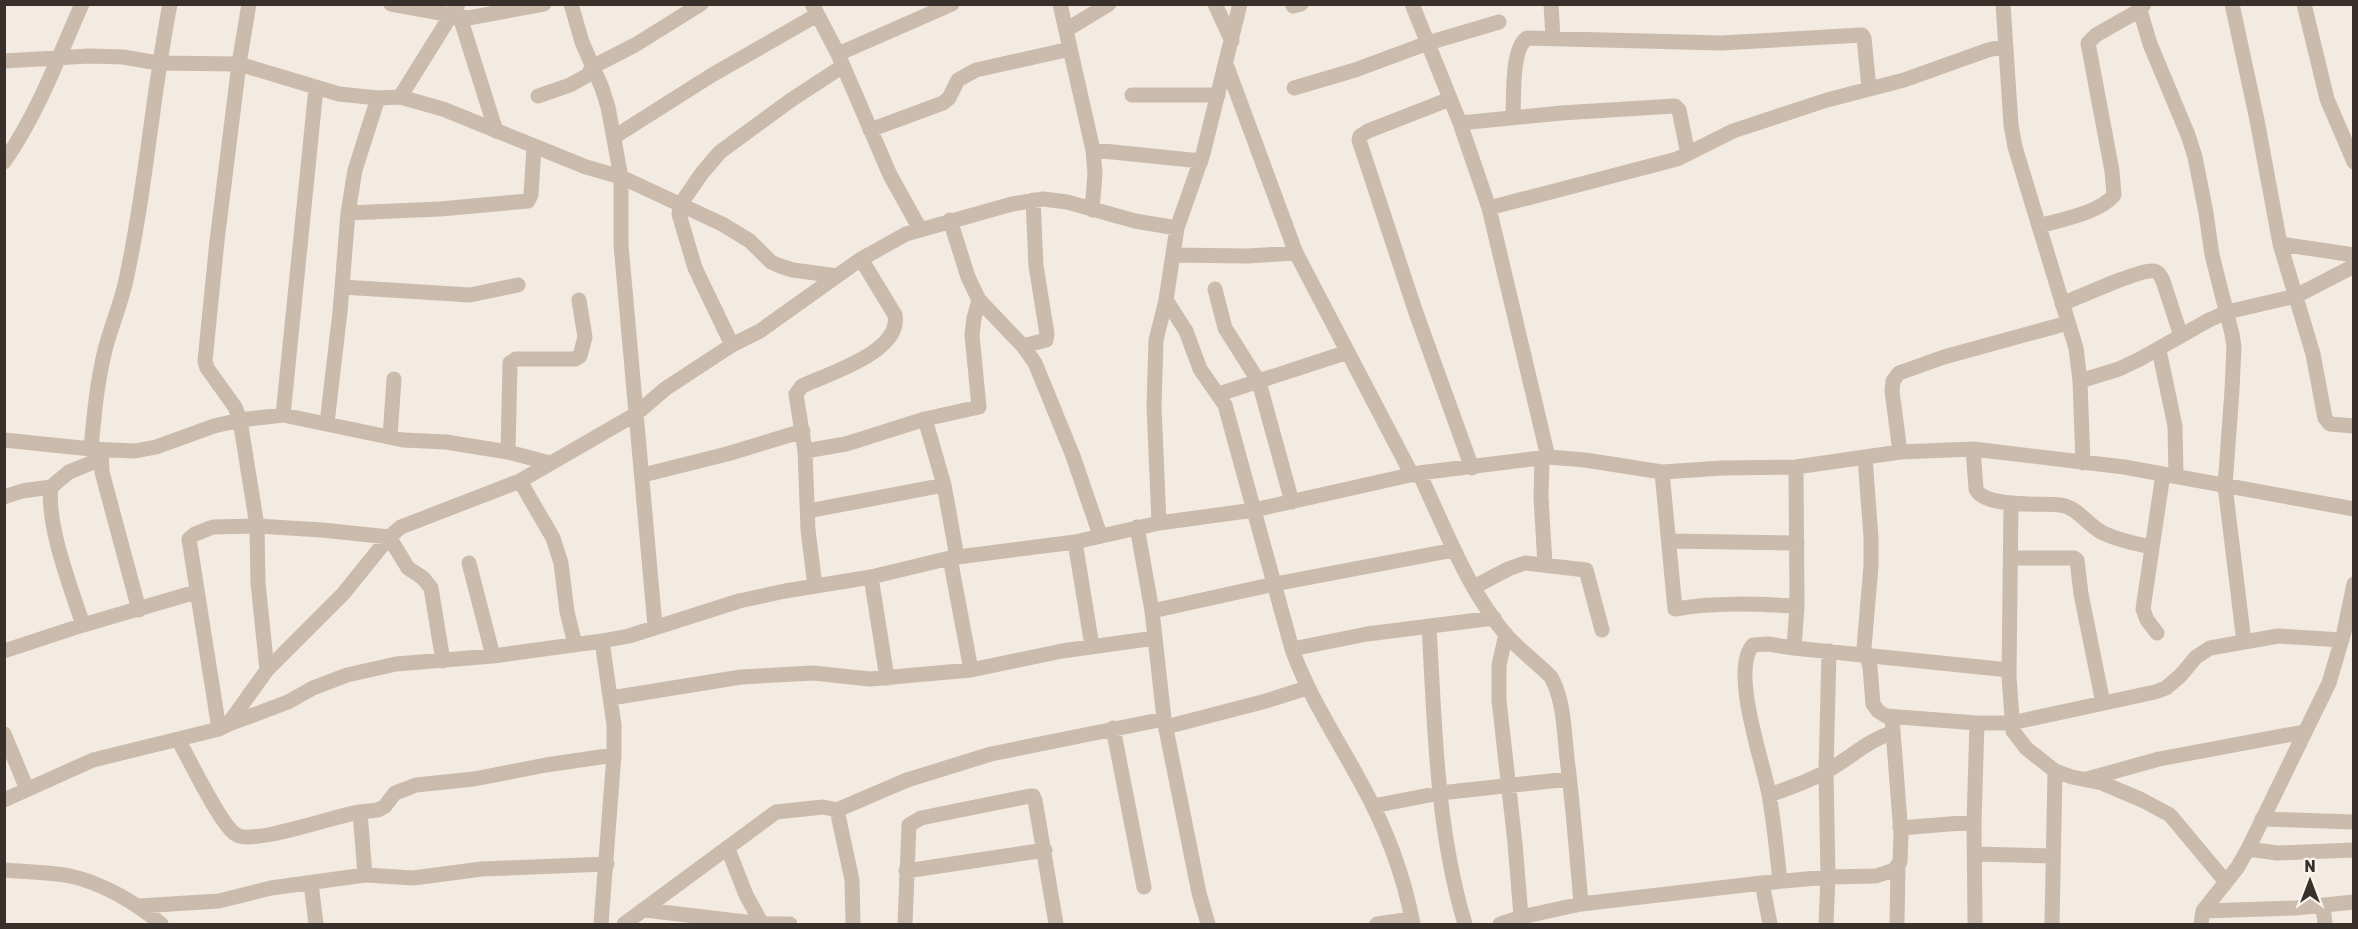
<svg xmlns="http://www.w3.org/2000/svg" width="2358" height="929" font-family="Rubik,sans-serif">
  <rect width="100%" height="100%" fill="#f3eae1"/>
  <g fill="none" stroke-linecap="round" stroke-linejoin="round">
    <!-- minor -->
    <path stroke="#cbbbad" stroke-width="15" d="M 249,4 L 239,64 L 217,241 L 205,361 L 207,368 L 235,407 L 240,420 L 257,526 L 258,583 L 267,670
      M 391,4 L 468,18 L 544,4
      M 571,4 L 582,42 L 602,88 L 608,107 L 621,177 L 621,245 L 655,626
      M 812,4 L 838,54 L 890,175 L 920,229
      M 1060,4 L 1093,150 L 1095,173 L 1092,210
      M 1215,4 L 1232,41
      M 1412,4 L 1460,123 L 1489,208 L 1548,457
      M 1551,4 L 1553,38
      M 2003,4 L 2011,125 L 2015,147 L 2076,348 L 2080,381 L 2083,463
      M 2232,4 L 2257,120 L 2280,244 L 2313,354 L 2325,418 L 2330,424 L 2354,426
      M 2304,4 L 2327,99 L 2354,162
      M 1293,6 L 1301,4
      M 2140,10 L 2150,44 L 2188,135 L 2195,157 L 2206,213 L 2212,255 L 2232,334 L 2234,347 L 2232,390 L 2225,486 L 2244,642
      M 460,17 L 496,131
      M 1066,30 L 1109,4
      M 838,54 L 952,4
      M 4,61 L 89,56 L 123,57 L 158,63 L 239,64 L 339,94 L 378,98 L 400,97 L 443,109 L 586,167 L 621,177 L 722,224 L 750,241 L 771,262 L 780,266 L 793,270 L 837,276
      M 1226,64 L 1296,253 L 1412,475
      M 1294,88 L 1355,70 L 1428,43 L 1499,22
      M 1132,95 L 1218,95
      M 538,96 L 570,85 L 588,75 L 592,67 L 635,45 L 701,4
      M 400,97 L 458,4
      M 1450,99 L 1368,131 L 1360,136 L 1359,140 L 1415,310 L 1472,468
      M 1513,117 C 1514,98 1511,49 1527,38 L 1721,43 L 1862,35 L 1864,38 L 1869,88
      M 1460,123 L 1561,113 L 1675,106 L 1679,110 L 1688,154
      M 870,130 L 943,103 L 949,98 L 958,80 L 976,70 L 1070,49
      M 614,137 L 712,75 L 817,15
      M 1093,150 L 1201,161
      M 4,162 C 38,113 58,58 82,4
      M 1489,208 L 1677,159 L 1733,131 L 1827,100 L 1904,80 L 1988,50 L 2006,46
      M 348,213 L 440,209 L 528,201 L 531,195 L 534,146
      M 950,220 L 968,277 L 979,300 L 1023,346 L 1035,363 L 1073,456 L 1100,535
      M 2039,226 C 2060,220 2100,213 2114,195 L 2112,171 L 2088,43 L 2096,35 L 2140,10 L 2144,4
      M 2280,244 L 2354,255
      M 1173,255 L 1247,256 L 1296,253
      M 342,287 L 470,295 L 518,285
      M 1215,289 L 1225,328 L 1259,382 L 1292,502
      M 1166,300 L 1186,331 L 1200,369 L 1225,405 L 1292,649 C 1309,697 1337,738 1361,783 C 1385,826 1404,876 1413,924
      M 2062,304 C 2077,298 2142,268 2154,271 C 2159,272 2161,277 2163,281 L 2181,336
      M 732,345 L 695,268 L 679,214 L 680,205 L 702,173 L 720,152 L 791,100 L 843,66
      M 1023,346 L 1046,340 L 1047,334 L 1036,266 L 1033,200
      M 2159,350 L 2175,426 L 2176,475
      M 2080,381 L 2119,369 L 2140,359 L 2209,320 L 2227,312 L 2296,296 L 2354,266
      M 1219,394 L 1348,352
      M 283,415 L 316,88
      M 925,419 L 944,485 L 957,557
      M 327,423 L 340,312 L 348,213 L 355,170 L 378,98
      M 390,437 L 394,379
      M 4,440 L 91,449 L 135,451 L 156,447 L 214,426 L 240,420 L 283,415 L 403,440 L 446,442 L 508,452 L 550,463
      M 91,449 C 94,416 97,382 105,350 C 111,326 121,304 126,280 C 146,189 152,96 170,4
      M 1973,449 L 1976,489 C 1984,508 2042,503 2060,505 C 2078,507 2087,525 2103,533 C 2118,540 2136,544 2152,547
      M 101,450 L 102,472 L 139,610
      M 805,451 L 846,444 L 925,419 L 979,407 L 972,335 L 974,318 L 979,300
      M 508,452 L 510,363 L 516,359 L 575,359 L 580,356 L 585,337 L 579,300
      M 1900,452 L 1892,391 L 1893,381 L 1899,373 L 1944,357 L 2068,323
      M 1865,457 L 1871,538 L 1871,566 L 1864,648 L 1870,667 L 1873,704 L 1878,711 L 1886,716 L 1977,723 L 2011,723 L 2155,692 L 2166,688 L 2181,675 L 2196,657 L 2210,648 L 2278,636 L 2342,640
      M 1542,458 L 1541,497 L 1545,565
      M 1796,467 L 1797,606 L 1794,648 L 2009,670
      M 1662,472 L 1675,609 C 1715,602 1756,604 1797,606
      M 1419,473 C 1445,528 1467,589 1507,636 C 1521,651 1537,663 1551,677 C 1564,700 1564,731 1567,758 C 1573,806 1577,855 1581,904 L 1762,883 L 1828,877 L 1876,876 L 1894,870 L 1900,862 L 1901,834 L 1892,718
      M 643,475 L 727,454 L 803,431
      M 520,481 L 553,538 L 561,563 L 567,612 L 575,644
      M 51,487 L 69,472 L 101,459
      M 4,497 L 22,491 L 51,487 C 46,524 71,588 83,625
      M 2011,503 L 2009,677 L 2013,731 L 2026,748 L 2055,771 L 2072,777 L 2102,783 L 2142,800 L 2170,815 L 2226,882
      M 808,511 L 944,485
      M 1159,523 L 1154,406 L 1156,340 L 1166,300 L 1177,228 L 1203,154 L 1240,4
      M 1137,527 L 1152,611 L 1164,719 L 1199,893 L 1208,924
      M 1669,541 L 1797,543
      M 1075,542 L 1092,646
      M 950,558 L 971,670
      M 2011,558 L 2074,558 L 2077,560 L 2081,594 L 2103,703
      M 469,563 L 493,656
      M 871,577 L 887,678
      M 815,586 L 808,530 L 805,451 L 796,394 L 802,386 C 827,374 902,352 895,315 L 861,259
      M 1474,587 L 1508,569 L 1525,563 L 1586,570 L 1602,630
      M 1152,611 L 1275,584 L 1454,550
      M 1429,627 C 1435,727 1436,828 1465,924
      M 2157,633 L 2147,620 L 2143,609 L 2163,474
      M 1506,634 L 1499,665 L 1499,700 L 1515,843 L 1521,917
      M 1292,649 L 1367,634 L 1494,618
      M 4,651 L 83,625 L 196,592
      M 611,698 L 741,677 L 813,673 L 870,679 L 971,670 L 1062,651 L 1155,638
      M 229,723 L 267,670 L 343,594 L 389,537 L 401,527 L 520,481 L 636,414 L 665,389 L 732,345 L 760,331 L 861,259 L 906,234 L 1012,204 L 1043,199 L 1067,202 L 1135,221 L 1177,228
      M 1166,727 L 1266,701 L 1307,688
      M 1113,728 L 1144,887
      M 219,729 L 189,539 L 195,534 L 213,527 L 257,526 L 322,530 L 389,537 L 408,568 L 423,578 L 431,588 L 443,661
      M 4,734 L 27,789
      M 179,741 C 189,759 222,828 237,835 C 255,845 337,815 360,812 L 365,875
      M 2087,779 L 2159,759 L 2304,732
      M 1769,795 C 1789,788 1808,782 1827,771 C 1849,759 1868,740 1892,733
      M 4,800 L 93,760 L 219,729 L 229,724 L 288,702 L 313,688 L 347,675 L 396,664 L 493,656 L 602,641 L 629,636 L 739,601 L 785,591 L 871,577 L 950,558 L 1075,542 L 1159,523 L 1254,510 L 1419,473 L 1548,457 L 1585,460 L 1662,472 L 1723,468 L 1796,467 L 1900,452 L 1973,449 L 2124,467 L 2354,509
      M 1373,806 L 1440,793 L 1569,779
      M 837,810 L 852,880 L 853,924
      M 360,812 L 378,810 L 385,806 L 395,793 L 416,785 L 474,779 L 546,765 L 614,755
      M 2262,819 L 2354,822
      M 1900,828 L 1974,822
      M 728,849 L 746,895 L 762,924
      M 2248,849 L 2277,853 L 2354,850
      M 1975,854 L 2053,856
      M 4,870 C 26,872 49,872 70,876 C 103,883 136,903 161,924
      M 906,871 L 1045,850
      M 1780,881 C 1777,852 1774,823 1769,794 C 1763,762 1730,670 1753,645 L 1768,644 L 1794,648
      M 311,883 L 316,924
      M 1762,883 L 1770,924
      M 139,906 L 219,901 L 271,888 L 365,875 L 413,878 L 482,869 L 607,864
      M 2323,906 L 2325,924
      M 645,910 L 762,924 L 790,924
      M 2203,911 L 2295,908 L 2354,902
      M 601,924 L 614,755 L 614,725 L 602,641
      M 624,924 L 776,812 L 823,807 L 837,810 L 907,780 L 991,754 L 1164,719
      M 905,924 L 909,825 L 921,818 L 1030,796 L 1033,796 L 1035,800 L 1056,924
      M 1377,924 L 1412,919
      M 1500,924 L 1521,917 L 1581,904
      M 1826,924 L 1828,877 L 1826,772 L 1829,651
      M 1897,924 L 1898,866
      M 1975,924 L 1974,822 L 1977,723
      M 2052,924 L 2055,771
      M 2201,924 L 2203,911 L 2237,868 L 2248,849 L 2329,683 L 2344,632 L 2354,584"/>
  </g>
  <!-- border -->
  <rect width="2358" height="929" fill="none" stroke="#3a302b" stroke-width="12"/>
  <!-- north arrow -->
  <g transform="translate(2310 881)" stroke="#faf4ee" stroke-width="4.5" paint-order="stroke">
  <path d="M0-4.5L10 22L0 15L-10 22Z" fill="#3a302b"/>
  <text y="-9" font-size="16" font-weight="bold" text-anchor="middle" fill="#3a302b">N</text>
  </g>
</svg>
